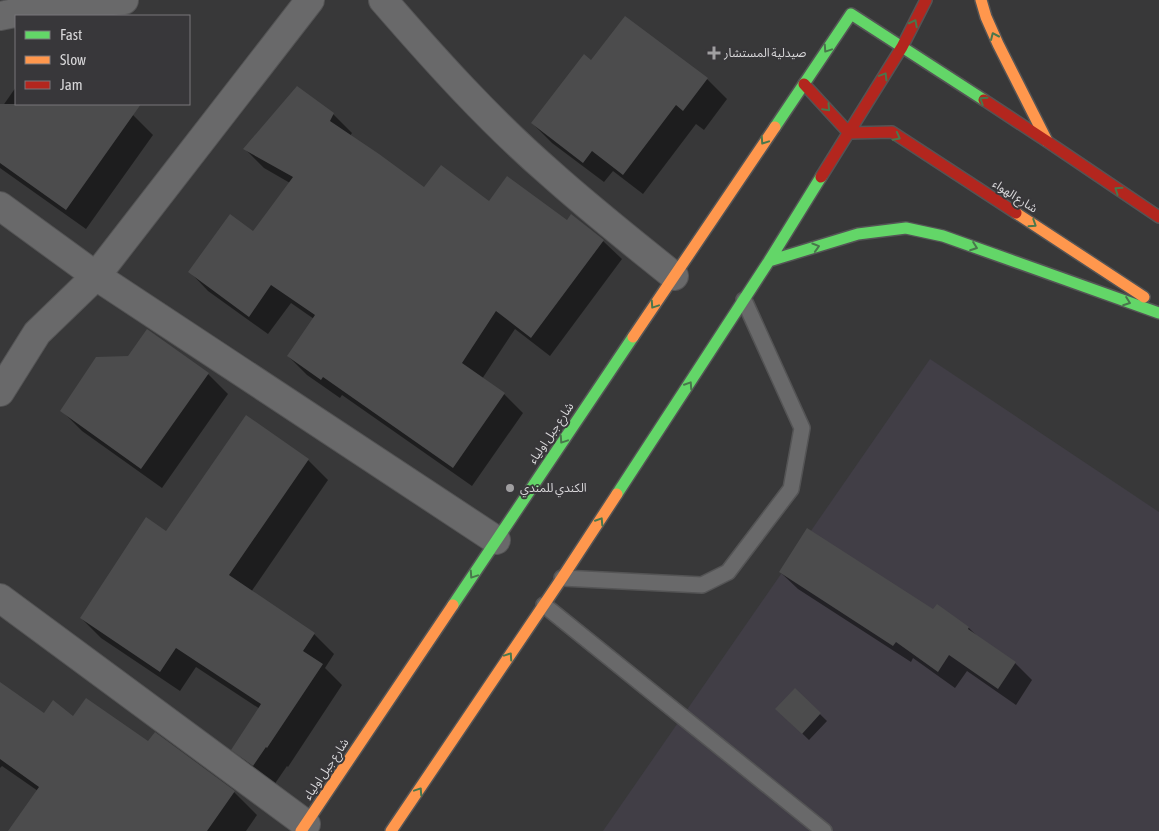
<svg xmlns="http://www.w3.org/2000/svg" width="1159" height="831" font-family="'Asap Condensed','Noto Sans Arabic',sans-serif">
  <rect width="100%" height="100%" fill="#383839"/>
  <!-- built -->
  <path fill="#413e46" d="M 930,359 L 1159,512 L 1159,831 L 603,831 Z"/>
  <!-- shadow -->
  <path fill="#0007" d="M 592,62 L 707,79 L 727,99 L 704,130 L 696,124 L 643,194 L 613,171 L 604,182 L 552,143 L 532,123 Z
    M 16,87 L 16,104 L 118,104 L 133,115 L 153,135 L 86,229 L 0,168 L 0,110 Z
    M 333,114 L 352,133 L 350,136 L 425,189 L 489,202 L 567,222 L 603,241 L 622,259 L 550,356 L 515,329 L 482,379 L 504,394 L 523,413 L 472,486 L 342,395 L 340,398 L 307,375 L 288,356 L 314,319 L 291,303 L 268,334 L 208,291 L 190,272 L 253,233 L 290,183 L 264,168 L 245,149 Z
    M 208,374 L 228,394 L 162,488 L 82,431 L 62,411 Z
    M 308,460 L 328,480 L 251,592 L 314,634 L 334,654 L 325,668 L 342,685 L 288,767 L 287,766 L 274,785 L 253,769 L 233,749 L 260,709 L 196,667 L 180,691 L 101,638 L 81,618 L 167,532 Z
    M 780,572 L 933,611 L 968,627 L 979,638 L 1015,663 L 1032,680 L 1016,705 L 967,671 L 955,688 L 913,658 L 911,662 L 798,589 Z
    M 0,684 L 44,715 L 73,718 L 148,743 L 155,734 L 234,792 L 257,815 L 246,831 L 10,831 L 38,791 L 2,766 L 0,768 Z
    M 795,690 L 827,721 L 809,740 L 777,709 Z"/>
  <!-- building -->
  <path fill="#4c4c4d" d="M 625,16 L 708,78 L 683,111 L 676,105 L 623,175 L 592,151 L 583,163 L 531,123 L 584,54 L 591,60 Z
    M 297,86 L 334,113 L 330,121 L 379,154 L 424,187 L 441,165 L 489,201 L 507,176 L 567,220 L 571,214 L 604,240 L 531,338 L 496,311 L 462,363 L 505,393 L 453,468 L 323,377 L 321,380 L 287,356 L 315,315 L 271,285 L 249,317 L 188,272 L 230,214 L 253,231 L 293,177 L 243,149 Z
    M 0,104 L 141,104 L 66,210 L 0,163 Z
    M 147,329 L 209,373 L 141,469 L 60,411 L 96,357 L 128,356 Z
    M 246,415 L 309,459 L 229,575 L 315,633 L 303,651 L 323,664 L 267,748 L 266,747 L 253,766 L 231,750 L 261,704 L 176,648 L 160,672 L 80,618 L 146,517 L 166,531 Z
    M 807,528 L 933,609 L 937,604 L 969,627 L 968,629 L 1016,662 L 998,689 L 949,655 L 938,672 L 896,642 L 893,646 L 779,572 Z
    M 0,682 L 44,713 L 53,700 L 73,716 L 86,698 L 148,741 L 155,732 L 235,791 L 207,831 L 8,831 L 39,787 L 0,759 Z
    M 795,688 L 821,713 L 802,734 L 775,709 Z"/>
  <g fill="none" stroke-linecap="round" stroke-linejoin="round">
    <defs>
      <path id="lane" d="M 562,578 L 702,585 L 728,572 L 791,489 L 802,428 L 744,300
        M 544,605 L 824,831"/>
      <path id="street" d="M 383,0 C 436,61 489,120 550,173 C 590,209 632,242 674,276
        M 0,16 L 44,7 L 124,0
        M 0,206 L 96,276 L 496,540
        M 0,392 L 37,333 L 96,276 L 310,0
        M 0,598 L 306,824"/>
      <path id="fast" d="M 775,127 L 851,14 L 984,100
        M 769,261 L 858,234 L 906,228 L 943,236 L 1159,313
        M 617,494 L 769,261 L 821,177
        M 453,605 L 633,337"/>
      <path id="slow" d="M 981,0 L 986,17 L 998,44 L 1047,141
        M 1016,213 L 1144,297
        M 633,337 L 775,127
        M 301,831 L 453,605
        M 391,831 L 562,578 L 617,494"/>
      <path id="jam" d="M 902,47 L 926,0
        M 804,84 L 849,133
        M 984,100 L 1048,142 L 1159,217
        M 849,133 L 892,132 L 1016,213
        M 821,177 L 902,47"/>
    </defs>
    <!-- lane casing -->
    <use href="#lane" stroke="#545455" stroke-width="18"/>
    <!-- street casing -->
    <use href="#street" stroke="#545455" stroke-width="30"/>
    <!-- fast casing -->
    <use href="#fast" stroke="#545455" stroke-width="14"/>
    <!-- slow casing -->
    <use href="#slow" stroke="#545455" stroke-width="14"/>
    <!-- jam casing -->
    <use href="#jam" stroke="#545455" stroke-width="14"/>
    <!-- lane -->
    <use href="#lane" stroke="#69696a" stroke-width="15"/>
    <!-- street -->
    <use href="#street" stroke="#69696a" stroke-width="28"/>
    <!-- fast -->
    <use href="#fast" stroke="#63d668" stroke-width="11"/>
    <!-- slow -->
    <use href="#slow" stroke="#ff974d" stroke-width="11"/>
    <!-- jam -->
    <use href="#jam" stroke="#b3261e" stroke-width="11"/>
  </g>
  <!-- one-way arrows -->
  <defs><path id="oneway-chevron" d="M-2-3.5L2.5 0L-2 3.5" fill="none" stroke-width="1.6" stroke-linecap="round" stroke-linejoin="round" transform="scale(1.25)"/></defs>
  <g stroke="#49774c">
    <use href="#oneway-chevron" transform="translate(914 23) rotate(-63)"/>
    <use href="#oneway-chevron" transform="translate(994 36) rotate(-114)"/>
    <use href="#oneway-chevron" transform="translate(827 49) rotate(124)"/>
    <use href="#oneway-chevron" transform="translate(884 76) rotate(-59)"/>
    <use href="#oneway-chevron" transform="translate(983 100) rotate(-147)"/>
    <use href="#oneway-chevron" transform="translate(827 108) rotate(47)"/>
    <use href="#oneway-chevron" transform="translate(897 137) rotate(28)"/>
    <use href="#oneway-chevron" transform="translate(764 141) rotate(124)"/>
    <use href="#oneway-chevron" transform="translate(1118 190) rotate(-146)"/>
    <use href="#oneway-chevron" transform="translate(1033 224) rotate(33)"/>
    <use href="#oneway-chevron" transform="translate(816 247) rotate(-17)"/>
    <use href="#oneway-chevron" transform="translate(974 247) rotate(20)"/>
    <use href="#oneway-chevron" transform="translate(1127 302) rotate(20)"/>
    <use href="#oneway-chevron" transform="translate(654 305) rotate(124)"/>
    <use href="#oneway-chevron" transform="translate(689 385) rotate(-57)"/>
    <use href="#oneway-chevron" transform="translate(563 440) rotate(124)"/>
    <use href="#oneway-chevron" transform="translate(600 521) rotate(-57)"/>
    <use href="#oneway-chevron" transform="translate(473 575) rotate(124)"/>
    <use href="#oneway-chevron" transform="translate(509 656) rotate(-56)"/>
    <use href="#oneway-chevron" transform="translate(419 791) rotate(-56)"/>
  </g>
  <!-- markers -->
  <g fill="#a09fa1" stroke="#38373a" stroke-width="2">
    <path d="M711.5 45.5h5v5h5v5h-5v5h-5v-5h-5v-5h5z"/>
    <circle cx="510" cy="488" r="5"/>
  </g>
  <g text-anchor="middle" stroke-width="4" stroke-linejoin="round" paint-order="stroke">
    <!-- poi labels -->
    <g font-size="12" fill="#d8d7d9" stroke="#38373a" text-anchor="start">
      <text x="724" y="57">صيدلية المستشار</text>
      <text x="520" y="492">الكندي للمندي</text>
    </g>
    <!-- street labels -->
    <g font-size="12" fill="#d8d7d9" stroke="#38373a">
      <text transform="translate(1015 196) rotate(33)" y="4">شارع الهواء</text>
      <text transform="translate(551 433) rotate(-56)" y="4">شارع جبل اولياء</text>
      <text transform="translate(326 769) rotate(-56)" y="4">شارع جبل اولياء</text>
    </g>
  </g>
  <!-- legend -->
  <rect x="15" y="15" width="175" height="90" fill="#38373a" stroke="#78777a"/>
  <rect x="25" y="31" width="25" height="8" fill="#63d668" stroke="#78777a"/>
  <text x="60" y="40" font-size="15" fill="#d8d7d9">Fast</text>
  <rect x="25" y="56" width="25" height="8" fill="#ff974d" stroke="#78777a"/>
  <text x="60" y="65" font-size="15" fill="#d8d7d9">Slow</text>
  <rect x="25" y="81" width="25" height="8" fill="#b3261e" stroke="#78777a"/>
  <text x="60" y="90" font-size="15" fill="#d8d7d9">Jam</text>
</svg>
